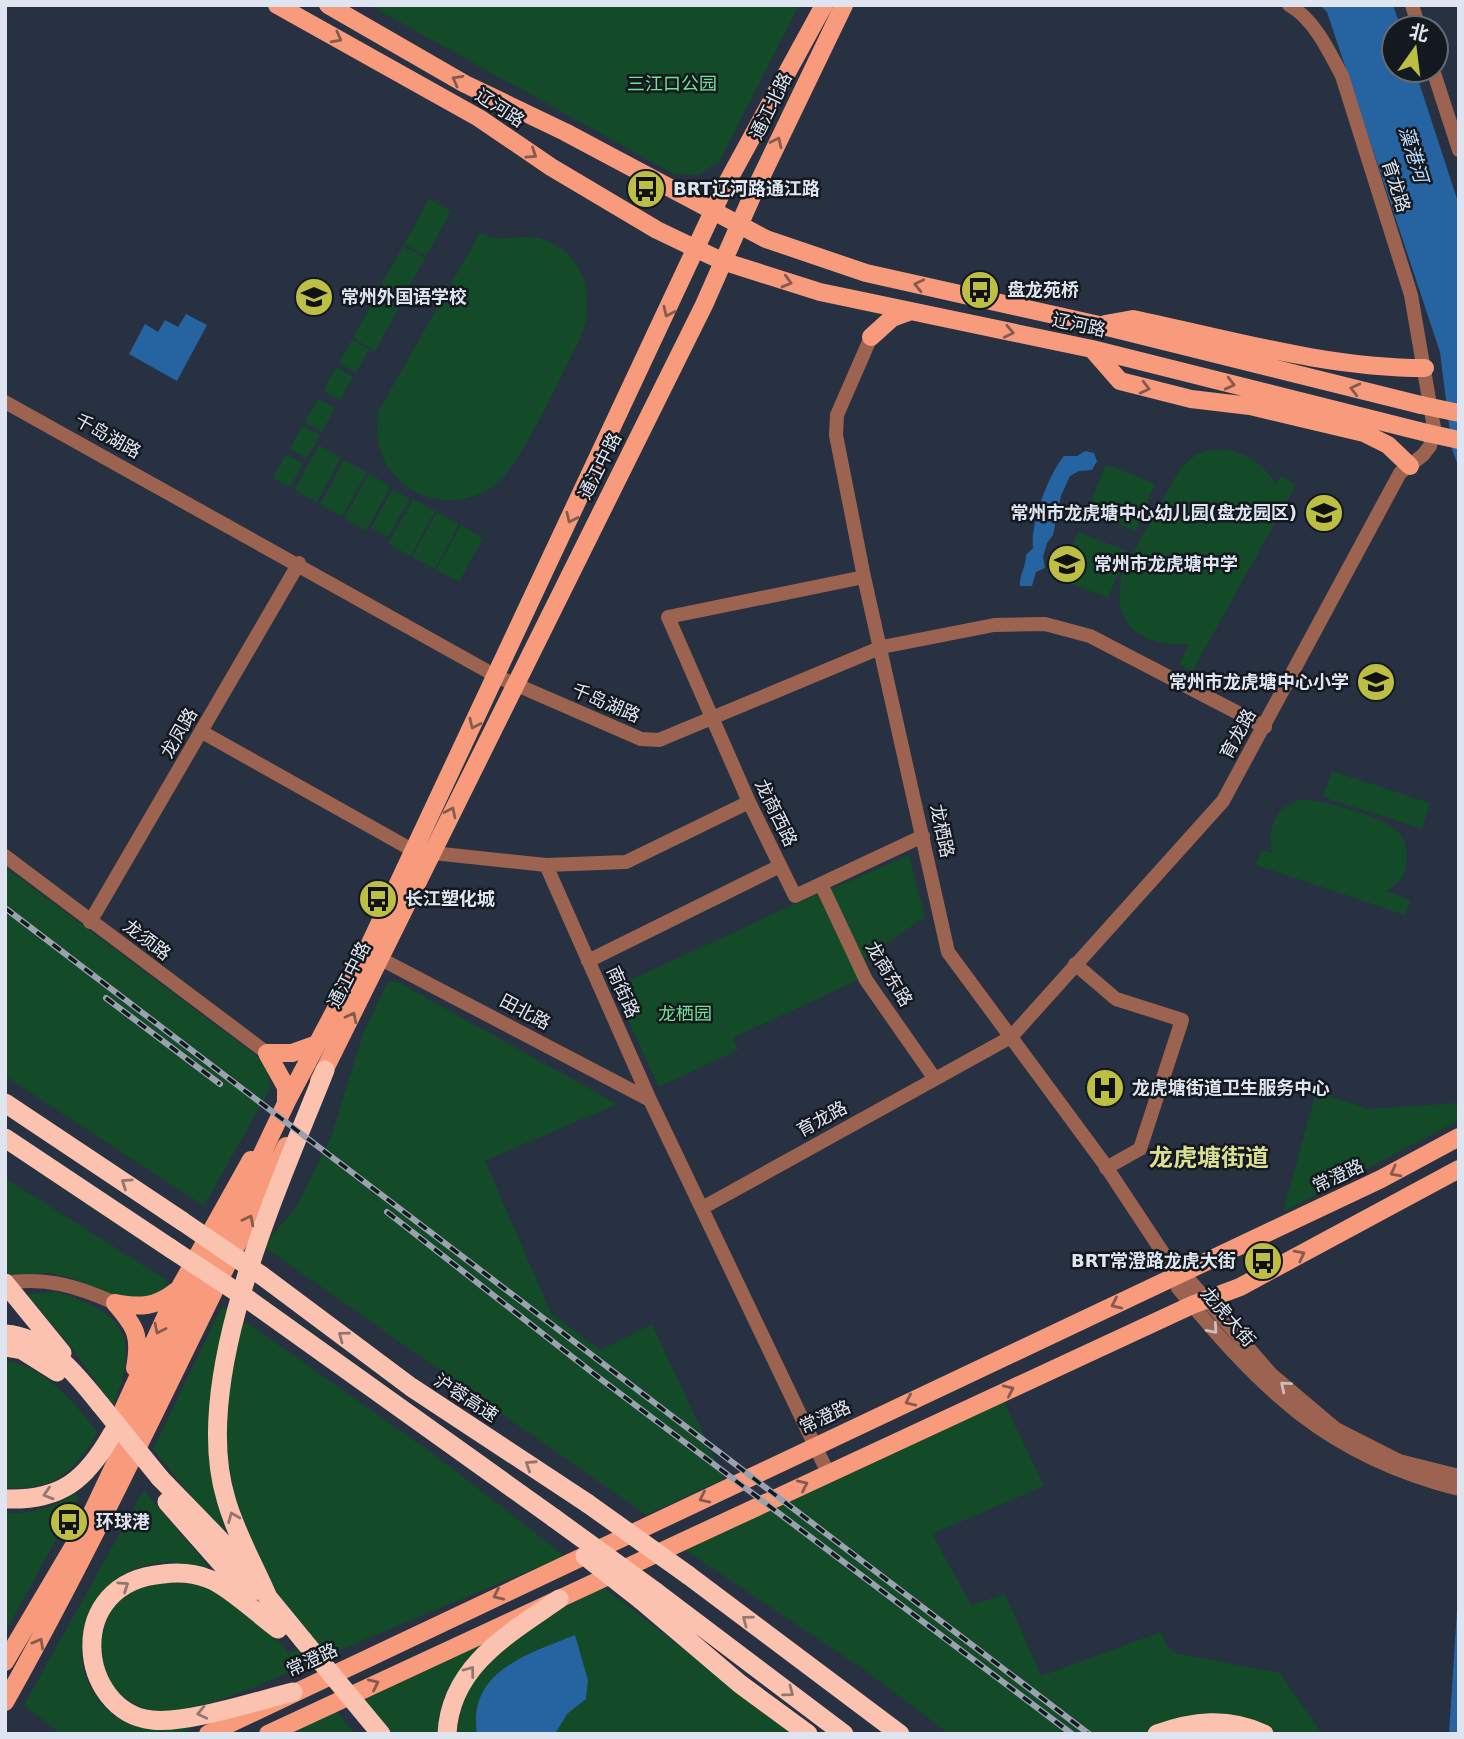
<svg xmlns="http://www.w3.org/2000/svg" width="1464" height="1739" font-family="'DejaVu Sans','Noto Sans SC',sans-serif">
  <rect width="100%" height="100%" fill="#273141"/>
  <!-- green -->
  <path fill="#134a27" d="M 369,5 L 799,5 L 720,161 L 698,175 L 674,174 Z
    M 429,199 L 451,211 L 426,256 L 404,244 Z
    M 480,233 C 502,244 509,235 532,237 C 582,244 597,295 581,337 C 560,376 531,445 503,477 C 476,507 430,507 401,482 C 379,463 374,437 379,410 Z
    M 403,246 L 425,258 L 400,303 L 378,291 Z
    M 377,294 L 400,306 L 375,351 L 353,338 Z
    M 352,340 L 369,349 L 356,373 L 339,363 Z
    M 336,367 L 353,377 L 340,400 L 323,391 Z
    M 318,399 L 335,408 L 322,432 L 305,422 Z
    M 302,425 L 320,435 L 307,458 L 290,449 Z
    M 319,445 L 341,458 L 317,502 L 294,490 Z
    M 1213,449 C 1241,450 1261,459 1275,484 L 1281,476 L 1296,485 L 1192,672 L 1179,664 L 1189,644 C 1138,647 1109,623 1123,571 L 1181,467 L 1197,454 Z
    M 286,454 L 303,464 L 290,487 L 273,478 Z
    M 344,460 L 367,472 L 342,517 L 320,505 Z
    M 1106,464 L 1155,484 L 1136,531 L 1087,511 Z
    M 369,474 L 391,486 L 366,531 L 344,518 Z
    M 392,490 L 410,499 L 388,537 L 371,528 Z
    M 413,499 L 435,511 L 411,556 L 388,544 Z
    M 437,512 L 459,524 L 435,569 L 412,557 Z
    M 461,525 L 483,538 L 459,582 L 436,570 Z
    M 1078,532 L 1127,551 L 1108,598 L 1059,579 Z
    M 1332,771 L 1430,803 L 1422,829 L 1323,797 Z
    M 1305,799 C 1326,802 1389,817 1401,835 C 1406,842 1407,853 1407,861 C 1405,877 1399,884 1386,891 L 1411,900 L 1405,915 L 1256,865 L 1261,850 L 1272,853 C 1266,826 1277,804 1305,799 Z
    M 909,855 L 925,917 L 863,960 L 829,890 Z
    M 5,867 L 265,1062 L 271,1087 L 204,1206 L 5,1076 Z
    M 819,893 L 860,979 L 733,1038 L 738,1050 L 659,1087 L 613,988 Z
    M 396,981 L 617,1104 L 485,1161 L 551,1313 L 600,1350 L 652,1324 L 724,1479 L 646,1515 L 263,1246 L 295,1209 L 331,1137 L 363,1034 L 387,983 Z
    M 1316,1092 L 1369,1109 L 1456,1103 L 1458,1121 L 1283,1212 Z
    M 5,1178 L 168,1281 L 156,1301 L 107,1295 L 70,1277 L 48,1273 L 10,1275 L 5,1270 Z
    M 57,1292 C 127,1313 140,1338 113,1406 L 74,1351 L 27,1294 Z
    M 222,1307 L 229,1310 C 205,1388 200,1453 226,1532 L 223,1536 L 153,1449 Z
    M 242,1319 L 436,1456 L 565,1556 C 485,1589 404,1623 324,1657 C 275,1677 223,1706 169,1711 C 138,1714 103,1690 99,1658 C 95,1626 115,1588 150,1584 C 160,1583 171,1580 181,1580 C 216,1581 268,1627 289,1653 L 318,1643 C 305,1628 289,1614 279,1598 C 271,1587 266,1572 259,1560 C 217,1474 222,1409 242,1319 Z
    M 5,1361 C 46,1366 74,1403 98,1433 C 71,1473 57,1491 5,1488 Z
    M 1002,1398 L 1044,1486 L 932,1534 L 971,1605 L 1005,1594 L 1041,1676 L 1161,1632 L 1168,1648 L 1175,1653 L 1280,1673 L 1322,1734 L 949,1734 L 863,1669 L 684,1549 Z
    M 144,1490 L 209,1567 L 207,1571 C 198,1568 189,1564 181,1563 C 135,1557 88,1588 83,1634 C 80,1655 81,1672 92,1690 C 100,1703 112,1717 127,1723 C 150,1731 173,1728 196,1725 L 180,1734 L 61,1734 L 24,1705 Z
    M 74,1494 L 79,1497 L 5,1633 L 5,1513 C 30,1515 53,1507 74,1494 Z
    M 602,1586 L 794,1734 L 453,1734 L 471,1676 L 540,1619 Z
    M 488,1641 C 460,1666 437,1695 438,1734 L 389,1734 L 358,1696 Z
    M 335,1709 L 355,1734 L 279,1734 Z"/>
  <!-- water -->
  <path fill="#2663a1" d="M 1320,5 L 1393,5 L 1401,28 L 1394,28 L 1394,70 L 1415,70 L 1459,205 L 1459,468 L 1452,449 L 1440,352 L 1327,12 Z
    M 186,314 L 207,325 L 177,381 L 129,354 L 145,324 L 158,332 L 165,320 L 178,327 Z
    M 1085,451 L 1094,453 L 1097,461 L 1092,470 L 1079,471 L 1070,476 L 1061,496 L 1053,535 L 1047,543 L 1043,557 L 1045,568 L 1036,572 L 1032,586 L 1020,586 C 1019,575 1026,567 1026,555 L 1033,548 C 1030,524 1048,475 1064,456 L 1077,456 Z
    M 1459,1579 L 1459,1734 L 1449,1734 Z
    M 575,1635 L 588,1680 L 586,1699 L 567,1714 L 555,1734 L 477,1734 C 467,1671 528,1654 575,1635 Z"/>
  <g fill="none" stroke-linecap="round" stroke-linejoin="round">
    <!-- minor -->
    <path stroke="#9c6350" stroke-width="14" d="M 1412,5 L 1419,28
      M 1433,70 L 1459,150
      M 871,337 L 837,415 L 836,435 L 864,577 L 948,952 L 1103,1162 L 1177,1274 L 1191,1282 L 1271,1374 L 1336,1429 L 1399,1461 L 1459,1476
      M 5,402 L 496,676 L 641,739 L 659,740 L 882,647 L 994,625 L 1045,624 L 1090,636 L 1265,727
      M 864,577 L 668,617 L 749,802 L 795,896 L 923,836
      M 202,732 L 414,851 L 546,865 L 650,1100 L 828,1473
      M 5,856 L 267,1053
      M 546,865 L 626,862 L 749,802
      M 821,884 L 866,980 L 935,1079
      M 90,922 L 299,563
      M 381,959 L 650,1100
      M 588,961 L 780,866
      M 1075,964 L 1116,999 L 1182,1020 L 1140,1149 L 1106,1168
      M 702,1208 L 1011,1037 L 1223,801 L 1400,473 L 1423,455 L 1430,446 L 1434,428 L 1411,295 L 1342,76 C 1329,51 1314,19 1289,5
      M 1177,1274 L 1178,1288 C 1262,1390 1327,1456 1459,1489
      M 5,1283 C 45,1276 79,1287 115,1303"/>
    <!-- major -->
    <path stroke="#f89b7c" stroke-width="18" d="M 277,5 L 479,118 L 551,167 L 657,230 L 722,261 L 820,292 L 1092,349 L 1427,433
      M 328,5 L 465,84 L 565,132 L 766,239 L 866,273 L 1099,325 L 1421,405
      M 1105,324 L 1133,319 C 1229,339 1326,368 1425,368
      M 871,337 L 892,318 L 911,311
      M 1092,349 L 1120,381 L 1191,399 L 1250,406 L 1364,433 L 1388,445 L 1410,466
      M 267,1053 L 286,1087 L 286,1103
      M 267,1053 L 292,1053 L 317,1044
      M 319,1081 L 704,305 L 753,194 L 844,5
      M 115,1303 C 136,1327 141,1336 135,1368
      M 115,1303 C 140,1308 156,1307 176,1291
      M 112,1434 L 175,1296 L 251,1160
      M 5,1662 L 86,1525 L 288,1099 L 366,952 L 723,190 L 824,5
      M 5,1702 C 107,1521 192,1331 286,1146
      M 208,1734 L 1381,1179 L 1459,1137
      M 268,1734 L 1192,1305 L 1240,1287 L 1459,1169"/>
    <!-- highway -->
    <path stroke="#fbc2af" stroke-width="19" d="M 5,1103 L 182,1221
      M 5,1138 L 170,1248
      M 261,1275 L 411,1387 L 587,1503
      M 5,1283 L 62,1353
      M 249,1300 L 554,1518
      M 5,1334 C 47,1337 75,1373 100,1404
      M 5,1347 L 22,1350 L 57,1372
      M 160,1478 L 225,1545 L 303,1640
      M 5,1499 C 61,1501 86,1480 112,1434
      M 167,1502 L 249,1595
      M 688,1575 L 900,1734
      M 656,1592 L 844,1734
      M 641,1600 L 740,1684 L 808,1734
      M 270,1602 C 256,1568 236,1535 226,1499 C 189,1378 280,1184 325,1070
      M 278,1629 C 260,1616 227,1585 209,1579 C 194,1573 179,1572 163,1574 C 62,1582 78,1712 152,1720 C 187,1724 256,1701 293,1692
      M 447,1734 C 450,1666 510,1633 559,1599
      M 1157,1734 C 1193,1721 1228,1717 1264,1734"/>
    <defs>
      <path id="rail" d="M 5,908 L 1089,1734
        M 106,998 L 220,1084
        M 387,1212 L 598,1377 L 1072,1734"/>
    </defs>
    <!-- rail casing -->
    <use href="#rail" stroke="#9ba2af" stroke-width="6"/>
    <!-- rail -->
    <use href="#rail" stroke="#141920" stroke-width="3.5" stroke-dasharray="10" stroke-linecap="butt"/>
    <!-- major-bridge -->
    <path stroke="#f89b7c" stroke-width="18" d="M 1421,405 L 1459,413
      M 1427,433 L 1459,440"/>
    <!-- highway-bridge -->
    <path stroke="#fbc2af" stroke-width="19" d="M 182,1221 L 261,1275
      M 170,1248 L 249,1300
      M 100,1404 L 160,1478
      M 587,1503 L 688,1575
      M 554,1518 L 656,1592
      M 585,1556 L 641,1600
      M 303,1640 L 381,1734"/>
  </g>
  <!-- one-way arrows -->
  <defs><path id="oneway-chevron" d="M-2-3.5L2.5 0L-2 3.5" fill="none" stroke-width="1.6" stroke-linecap="round" stroke-linejoin="round" transform="scale(1.75)"/></defs>
  <g stroke="#865a4e">
    <use href="#oneway-chevron" transform="translate(337 38) rotate(28)"/>
    <use href="#oneway-chevron" transform="translate(457 80) rotate(-151)"/>
    <use href="#oneway-chevron" transform="translate(777 142) rotate(-65)"/>
    <use href="#oneway-chevron" transform="translate(532 154) rotate(34)"/>
    <use href="#oneway-chevron" transform="translate(787 282) rotate(16)"/>
    <use href="#oneway-chevron" transform="translate(919 285) rotate(-167)"/>
    <use href="#oneway-chevron" transform="translate(668 312) rotate(115)"/>
    <use href="#oneway-chevron" transform="translate(1009 332) rotate(12)"/>
    <use href="#oneway-chevron" transform="translate(1230 384) rotate(14)"/>
    <use href="#oneway-chevron" transform="translate(1145 388) rotate(14)"/>
    <use href="#oneway-chevron" transform="translate(1355 389) rotate(-166)"/>
    <use href="#oneway-chevron" transform="translate(571 518) rotate(115)"/>
    <use href="#oneway-chevron" transform="translate(474 724) rotate(115)"/>
    <use href="#oneway-chevron" transform="translate(451 812) rotate(-64)"/>
    <use href="#oneway-chevron" transform="translate(352 1017) rotate(-63)"/>
    <use href="#oneway-chevron" transform="translate(1395 1172) rotate(152)"/>
    <use href="#oneway-chevron" transform="translate(249 1220) rotate(-63)"/>
    <use href="#oneway-chevron" transform="translate(1300 1255) rotate(-28)"/>
    <use href="#oneway-chevron" transform="translate(1116 1304) rotate(155)"/>
    <use href="#oneway-chevron" transform="translate(159 1329) rotate(116)"/>
    <use href="#oneway-chevron" transform="translate(1009 1390) rotate(-25)"/>
    <use href="#oneway-chevron" transform="translate(910 1401) rotate(155)"/>
    <use href="#oneway-chevron" transform="translate(803 1485) rotate(-25)"/>
    <use href="#oneway-chevron" transform="translate(704 1498) rotate(155)"/>
    <use href="#oneway-chevron" transform="translate(498 1595) rotate(155)"/>
    <use href="#oneway-chevron" transform="translate(39 1643) rotate(-61)"/>
    <use href="#oneway-chevron" transform="translate(374 1684) rotate(-25)"/>
  </g>
  <g stroke="#93766f">
    <use href="#oneway-chevron" transform="translate(126 1183) rotate(-146)"/>
    <use href="#oneway-chevron" transform="translate(343 1336) rotate(-143)"/>
    <use href="#oneway-chevron" transform="translate(530 1465) rotate(-147)"/>
    <use href="#oneway-chevron" transform="translate(48 1494) rotate(163)"/>
    <use href="#oneway-chevron" transform="translate(233 1517) rotate(-112)"/>
    <use href="#oneway-chevron" transform="translate(124 1586) rotate(-34)"/>
    <use href="#oneway-chevron" transform="translate(747 1620) rotate(-143)"/>
    <use href="#oneway-chevron" transform="translate(470 1671) rotate(-53)"/>
    <use href="#oneway-chevron" transform="translate(789 1692) rotate(37)"/>
    <use href="#oneway-chevron" transform="translate(202 1713) rotate(167)"/>
  </g>
  <g stroke="#cbbec0">
    <use href="#oneway-chevron" transform="translate(1213 1329) rotate(49)"/>
    <use href="#oneway-chevron" transform="translate(1285 1386) rotate(-140)"/>
  </g>
  <!-- icons -->
  <defs>
    <symbol id="bus-disc" viewBox="-11 -11 22 22"><circle r="9.5" fill="#bcbf44" stroke="#141920"/><path d="M-5-6H5V4H4V6H2V4H-2V6H-4V4H-5ZM-3.5-4V0h7V-4ZM-3.5 1.2v1.5H-2V1.2ZM2 1.2v1.5H3.5V1.2Z" fill="#111"/></symbol>
    <symbol id="school-disc" viewBox="-11 -11 22 22"><circle r="9.5" fill="#bcbf44" stroke="#141920"/><path d="M0-5L7-2L0 1L-7-2ZM-4 1L0 2.5L4 1V4Q0 6-4 4Z" fill="#111"/></symbol>
    <symbol id="hospital-disc" viewBox="-11 -11 22 22"><circle r="9.5" fill="#bcbf44" stroke="#141920"/><path d="M-5-5h3v3.5h4V-5h3V5h-3V1.5h-4V5h-3Z" fill="#111"/></symbol>
  </defs>
  <g fill-rule="evenodd">
    <use href="#bus-disc" x="624" y="167" width="44" height="44"/>
    <use href="#bus-disc" x="958" y="268" width="44" height="44"/>
    <use href="#school-disc" x="292" y="275" width="44" height="44"/>
    <use href="#school-disc" x="1302" y="491" width="44" height="44"/>
    <use href="#school-disc" x="1045" y="542" width="44" height="44"/>
    <use href="#school-disc" x="1354" y="660" width="44" height="44"/>
    <use href="#bus-disc" x="356" y="877" width="44" height="44"/>
    <use href="#hospital-disc" x="1083" y="1066" width="44" height="44"/>
    <use href="#bus-disc" x="1241" y="1239" width="44" height="44"/>
    <use href="#bus-disc" x="47" y="1500" width="44" height="44"/>
  </g>
  <g text-anchor="middle" stroke-width="5" stroke-linejoin="round" paint-order="stroke">
    <!-- park labels -->
    <g font-size="18" fill="#74e094" stroke="#141920">
      <text x="672" y="90">三江口公园</text>
      <text x="685" y="1020">龙栖园</text>
    </g>
    <!-- street labels -->
    <g font-size="18" fill="#dfe5f0" stroke="#141920">
      <text transform="translate(771 106) rotate(-64)" y="6">通江北路</text>
      <text transform="translate(500 108) rotate(33)" y="6">辽河路</text>
      <text transform="translate(1396 186) rotate(72)" y="6">育龙路</text>
      <text transform="translate(1079 325) rotate(12)" y="6">辽河路</text>
      <text transform="translate(108 436) rotate(29)" y="6">千岛湖路</text>
      <text transform="translate(600 466) rotate(-63)" y="6">通江中路</text>
      <text transform="translate(606 703) rotate(23)" y="6">千岛湖路</text>
      <text transform="translate(179 733) rotate(-60)" y="6">龙凤路</text>
      <text transform="translate(1238 734) rotate(-61)" y="6">育龙路</text>
      <text transform="translate(776 813) rotate(64)" y="6">龙商西路</text>
      <text transform="translate(942 831) rotate(78)" y="6">龙栖路</text>
      <text transform="translate(147 940) rotate(37)" y="6">龙须路</text>
      <text transform="translate(889 974) rotate(59)" y="6">龙商东路</text>
      <text transform="translate(349 975) rotate(-63)" y="6">通江中路</text>
      <text transform="translate(623 992) rotate(66)" y="6">南街路</text>
      <text transform="translate(525 1012) rotate(28)" y="6">田北路</text>
      <text transform="translate(822 1119) rotate(-29)" y="6">育龙路</text>
      <text transform="translate(1338 1176) rotate(-25)" y="6">常澄路</text>
      <text transform="translate(1228 1317) rotate(49)" y="6">龙虎大街</text>
      <text transform="translate(466 1398) rotate(33)" y="6">沪蓉高速</text>
      <text transform="translate(825 1417) rotate(-25)" y="6">常澄路</text>
      <text transform="translate(312 1660) rotate(-25)" y="6">常澄路</text>
    </g>
    <!-- poi labels -->
    <g font-size="18" font-weight="bold" fill="#dfe5f0" stroke="#141920" text-anchor="start">
      <text x="673" y="195">BRT辽河路通江路</text>
      <text x="1007" y="296">盘龙苑桥</text>
      <text x="341" y="303">常州外国语学校</text>
      <text x="1297" y="519" text-anchor="end">常州市龙虎塘中心幼儿园(盘龙园区)</text>
      <text x="1094" y="570">常州市龙虎塘中学</text>
      <text x="1349" y="688" text-anchor="end">常州市龙虎塘中心小学</text>
      <text x="405" y="905">长江塑化城</text>
      <text x="1132" y="1094">龙虎塘街道卫生服务中心</text>
      <text x="1236" y="1267" text-anchor="end">BRT常澄路龙虎大街</text>
      <text x="96" y="1528">环球港</text>
    </g>
    <!-- water labels -->
    <g font-size="19" font-style="italic" fill="#bcdbfe" stroke="#141920">
      <text transform="translate(1414 154) rotate(73)" y="7">藻港河</text>
    </g>
    <!-- district labels -->
    <g font-size="24" font-weight="bold" fill="#dbdf91" stroke="#141920">
      <text x="1209" y="1166">龙虎塘街道</text>
    </g>
  </g>
  <!-- border -->
  <rect width="1464" height="1739" fill="none" stroke="#dfe5f0" stroke-width="14"/>
  <!-- north arrow -->
  <g transform="translate(1415 49) rotate(14)"><circle r="33" fill="#141920" stroke="#656b73" stroke-width="2"/>
  <path d="M0-5L12 26L0 18L-12 26Z" fill="#bcbf44"/>
  <text y="-10" font-size="19" font-weight="bold" text-anchor="middle" fill="#dfe5f0">北</text>
  </g>
</svg>
